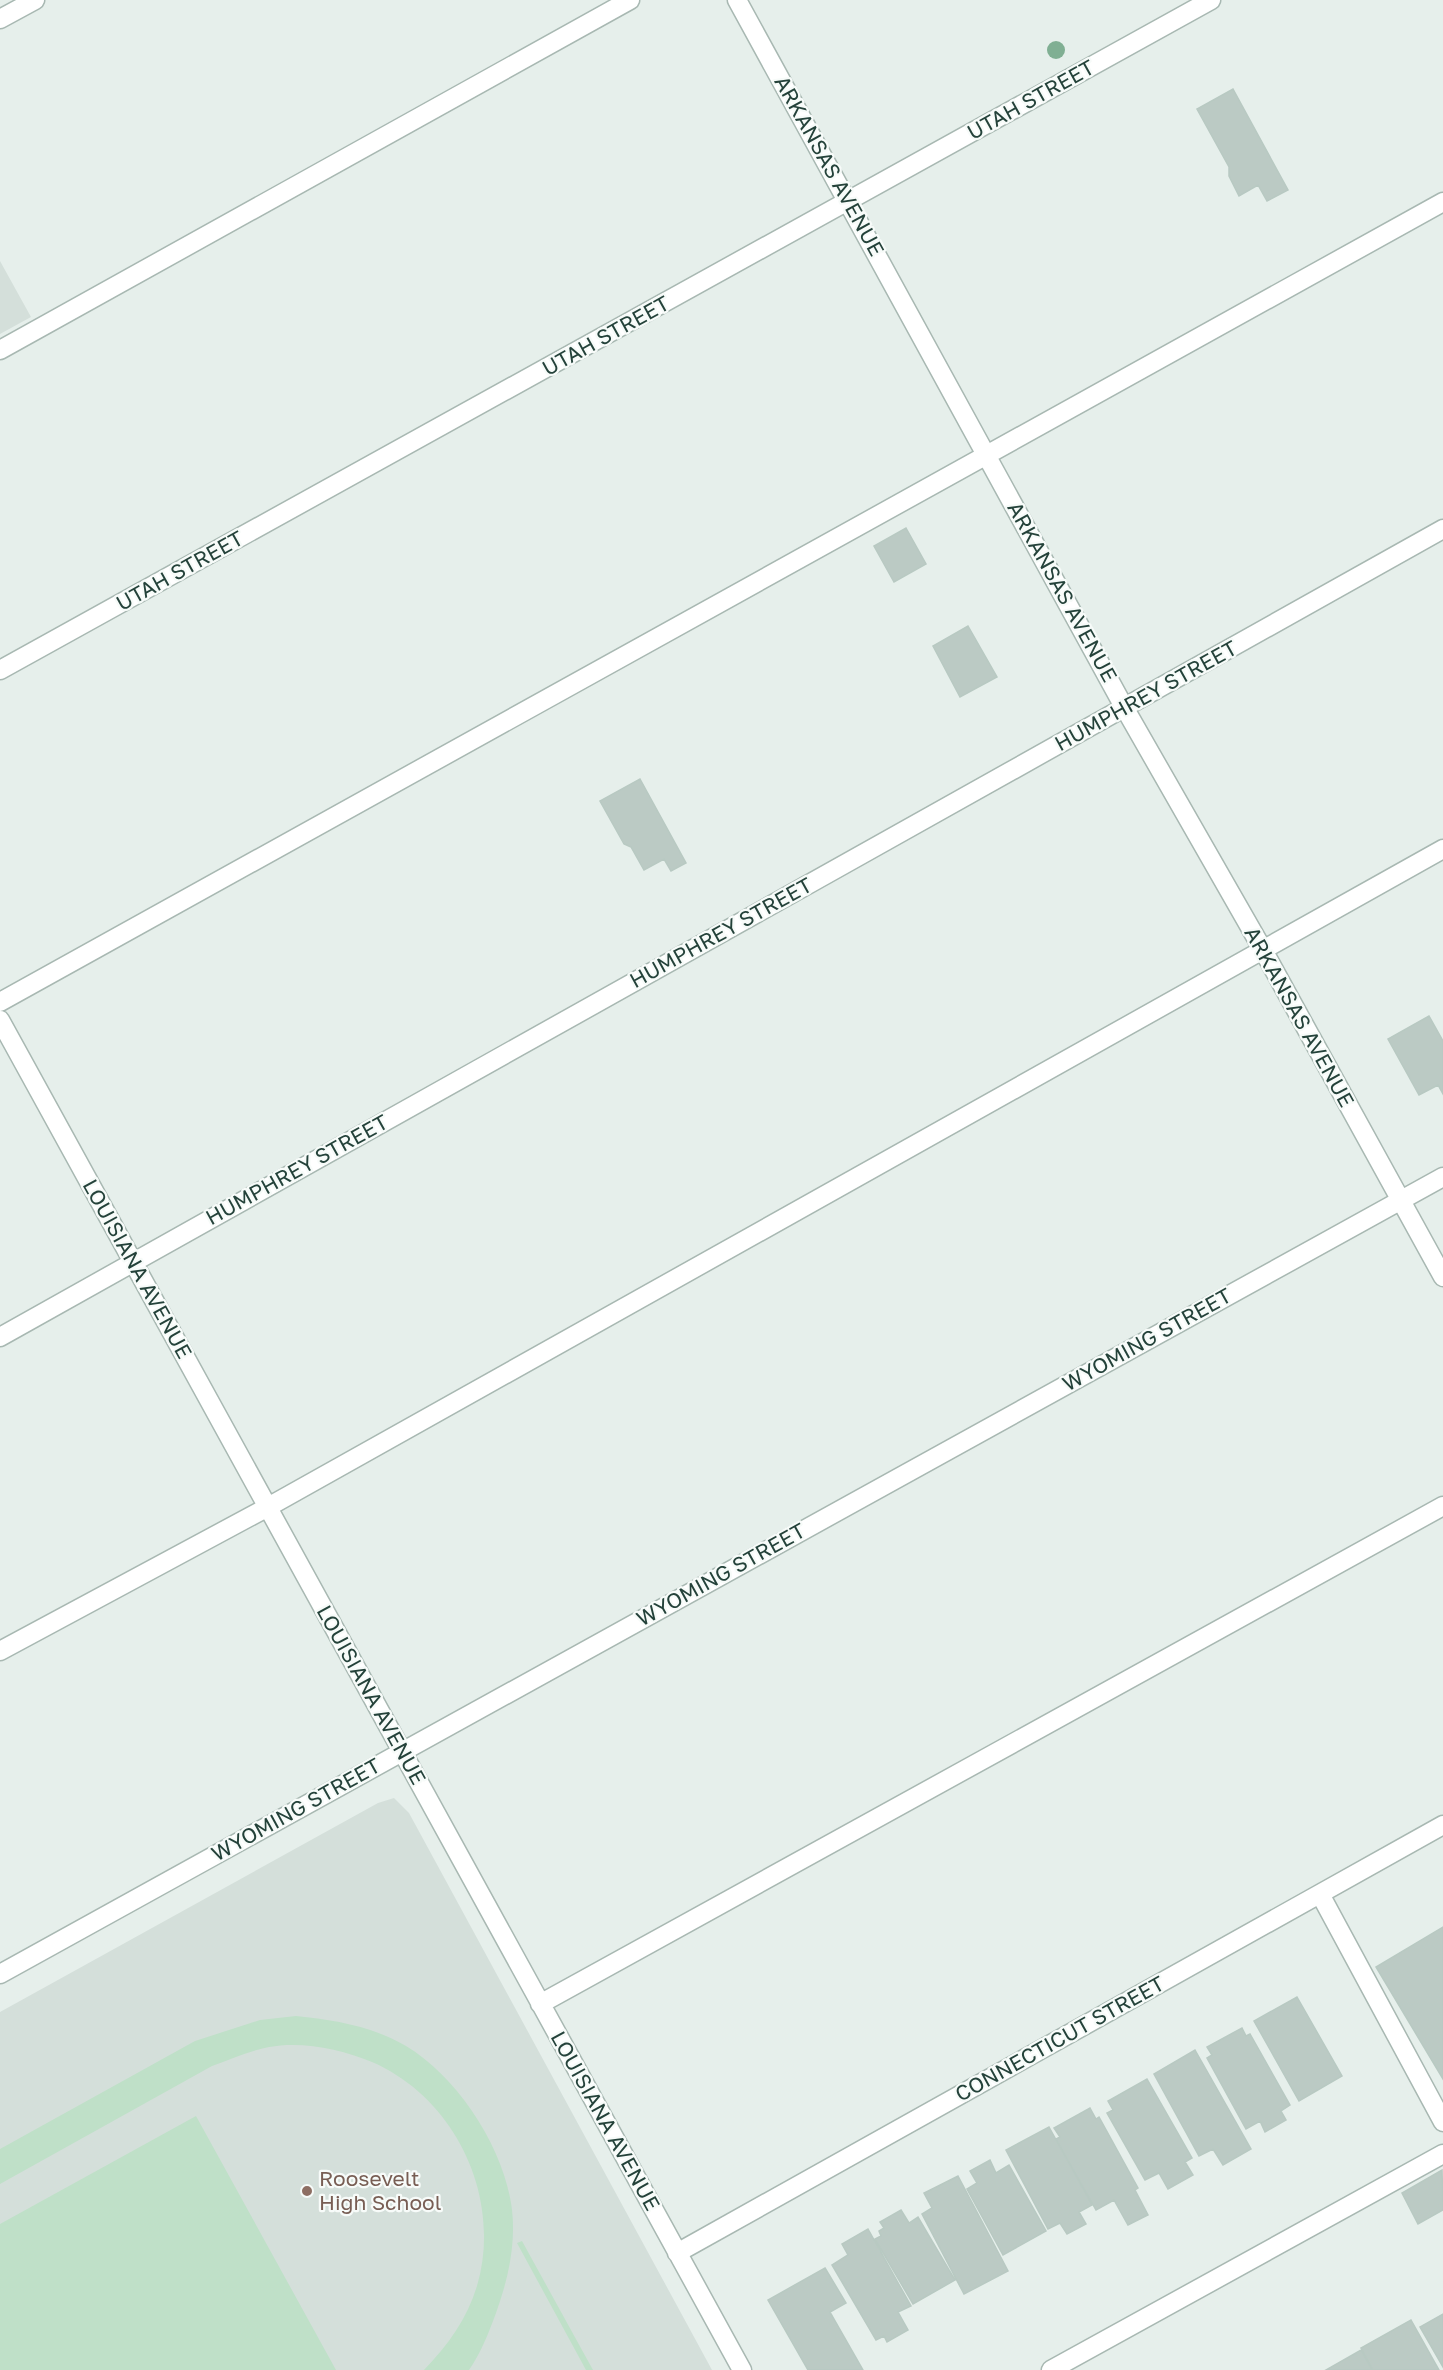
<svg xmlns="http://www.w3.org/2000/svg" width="1443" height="2370" font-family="'Golos Text',sans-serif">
  <rect width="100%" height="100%" fill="#e6efeb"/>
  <!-- built -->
  <path fill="#d4dfda" d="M 0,261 L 31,317 L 0,334 Z
    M 394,1798 L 409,1813 L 712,2370 L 0,2370 L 0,2012 L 378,1803 Z"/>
  <!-- green -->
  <path fill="#bfe0c8" d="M 296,2016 C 334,2020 372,2026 406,2046 C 458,2077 505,2149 512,2210 C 516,2244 508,2280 496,2313 C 489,2332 481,2353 469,2370 L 424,2370 C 448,2345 467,2319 477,2286 C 503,2197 455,2098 372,2062 C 341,2049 302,2041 269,2047 C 249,2051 231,2059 212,2066 L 0,2184 L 0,2149 L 195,2041 L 260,2020 Z
    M 196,2116 L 336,2370 L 0,2370 L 0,2224 Z
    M 522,2241 L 593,2370 L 586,2370 L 517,2243 Z"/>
  <!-- building -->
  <path fill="#bbcac4" stroke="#b8c9c2" stroke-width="1.5" d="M 1233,89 L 1288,190 L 1267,201 L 1258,185 L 1239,196 L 1229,176 L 1229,167 L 1197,109 Z
    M 906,528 L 926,564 L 894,582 L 874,546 Z
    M 968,626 L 997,677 L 960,697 L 933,646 Z
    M 640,779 L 686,863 L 671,871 L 664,859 L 644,870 L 631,847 L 624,844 L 600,801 Z
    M 1429,1016 L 1443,1041 L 1443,1094 L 1438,1085 L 1419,1095 L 1388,1039 Z
    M 1443,1927 L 1443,2079 L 1376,1967 Z
    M 1297,1997 L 1342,2076 L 1299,2101 L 1254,2021 Z
    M 1242,2028 L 1246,2036 L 1250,2034 L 1290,2105 L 1281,2111 L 1286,2120 L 1265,2132 L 1260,2121 L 1246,2129 L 1207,2058 L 1212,2055 L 1207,2047 Z
    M 1195,2050 L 1251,2149 L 1223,2165 L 1213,2149 L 1199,2156 L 1154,2074 Z
    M 1147,2079 L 1192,2158 L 1185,2162 L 1193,2175 L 1168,2189 L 1159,2173 L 1145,2180 L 1107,2113 L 1113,2110 L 1108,2101 Z
    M 1090,2108 L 1096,2119 L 1099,2117 L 1138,2188 L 1135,2190 L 1148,2215 L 1128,2225 L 1114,2200 L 1096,2210 L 1056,2139 L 1060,2137 L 1054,2128 Z
    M 1049,2127 L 1092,2205 L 1079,2212 L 1086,2224 L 1067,2234 L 1060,2223 L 1048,2229 L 1006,2150 Z
    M 990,2160 L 996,2173 L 1009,2165 L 1046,2231 L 1003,2255 L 967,2189 L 977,2183 L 970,2171 Z
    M 1442,2170 L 1443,2210 L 1418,2224 L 1402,2193 Z
    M 958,2176 L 1008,2271 L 964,2294 L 922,2214 L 932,2208 L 924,2193 Z
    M 901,2210 L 909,2223 L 918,2217 L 955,2280 L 913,2304 L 875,2239 L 881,2236 L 879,2231 L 884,2228 L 880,2222 Z
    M 868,2229 L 911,2306 L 898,2312 L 908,2330 L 887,2342 L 884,2336 L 876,2340 L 832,2265 L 848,2255 L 842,2244 Z
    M 825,2268 L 846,2303 L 830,2312 L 863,2370 L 808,2370 L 768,2300 Z
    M 1443,2314 L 1443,2367 L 1420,2327 Z
    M 1411,2320 L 1439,2370 L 1373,2370 L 1361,2348 Z
    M 1361,2350 L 1372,2370 L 1326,2370 Z"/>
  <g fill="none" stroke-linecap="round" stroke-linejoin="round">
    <defs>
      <path id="minor" d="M 737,0 L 1124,707 L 1263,950 L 1443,1277
        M 0,19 L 35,0
        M 0,350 L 630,0
        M 0,670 L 1211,0
        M 0,1002 L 1443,202
        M 0,1020 L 742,2370
        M 0,1337 L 1443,529
        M 0,1651 L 268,1507 L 1443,849
        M 1320,1894 L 1443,2122
        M 0,1974 L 1443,1177
        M 540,2004 L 1443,1506
        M 677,2253 L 1443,1825
        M 1051,2370 L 1443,2154"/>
    </defs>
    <!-- minor casing -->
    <use href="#minor" stroke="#a8b8b2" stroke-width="21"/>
    <!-- minor -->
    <use href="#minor" stroke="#fff" stroke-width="18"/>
  </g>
  <!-- trees -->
  <circle fill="#80af93" cx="1056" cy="50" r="9"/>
  <!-- markers -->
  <circle fill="#8d6e63" stroke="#f7fbf9" stroke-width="2" cx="307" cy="2191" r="6"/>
  <g text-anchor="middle" stroke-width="4.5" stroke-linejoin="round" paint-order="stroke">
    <!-- street labels -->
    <g font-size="21" fill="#24423a" stroke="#f7fbf9">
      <text transform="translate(1031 100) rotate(-29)" y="7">UTAH STREET</text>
      <text transform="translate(829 166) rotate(61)" y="7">ARKANSAS AVENUE</text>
      <text transform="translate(606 336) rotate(-29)" y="7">UTAH STREET</text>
      <text transform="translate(180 571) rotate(-29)" y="7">UTAH STREET</text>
      <text transform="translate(1062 592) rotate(61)" y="7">ARKANSAS AVENUE</text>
      <text transform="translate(1146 696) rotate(-29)" y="7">HUMPHREY STREET</text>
      <text transform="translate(721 933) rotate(-29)" y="7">HUMPHREY STREET</text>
      <text transform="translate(1299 1017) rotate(61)" y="7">ARKANSAS AVENUE</text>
      <text transform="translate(297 1170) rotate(-29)" y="7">HUMPHREY STREET</text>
      <text transform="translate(137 1269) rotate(61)" y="7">LOUISIANA AVENUE</text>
      <text transform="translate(1147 1340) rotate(-29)" y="7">WYOMING STREET</text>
      <text transform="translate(721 1575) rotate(-29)" y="7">WYOMING STREET</text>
      <text transform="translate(371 1695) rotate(61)" y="7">LOUISIANA AVENUE</text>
      <text transform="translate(296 1810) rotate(-29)" y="7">WYOMING STREET</text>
      <text transform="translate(1060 2039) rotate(-29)" y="7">CONNECTICUT STREET</text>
      <text transform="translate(605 2121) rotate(61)" y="7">LOUISIANA AVENUE</text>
    </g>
    <!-- education labels -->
    <g font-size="21" fill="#785e54" stroke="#f7fbf9" text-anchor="start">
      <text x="319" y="2186">Roosevelt<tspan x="319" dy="24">High School</tspan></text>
    </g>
  </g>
</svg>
